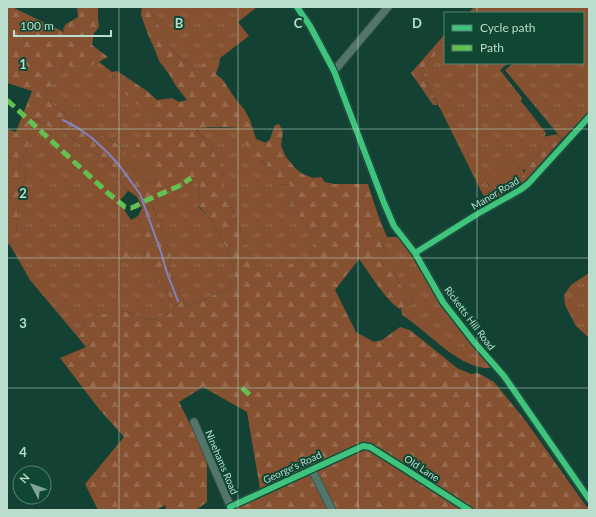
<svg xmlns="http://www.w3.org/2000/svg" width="596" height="517" font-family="Lato,sans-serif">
  <defs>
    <pattern id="grass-tufts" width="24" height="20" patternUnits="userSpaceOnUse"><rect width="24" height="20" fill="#865131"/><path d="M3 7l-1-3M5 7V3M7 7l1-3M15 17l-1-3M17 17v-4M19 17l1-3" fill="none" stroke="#956a4e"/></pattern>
    <pattern id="forest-firs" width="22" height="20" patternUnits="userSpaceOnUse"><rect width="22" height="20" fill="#865131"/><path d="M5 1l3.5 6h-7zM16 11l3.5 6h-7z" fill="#956a4e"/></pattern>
  </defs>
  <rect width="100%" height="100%" fill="#134134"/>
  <!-- grass -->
  <path fill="url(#grass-tufts)" d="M 149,7 L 257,7 L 238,22 L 249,36 L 220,58 L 212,59 L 194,71 L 190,63 L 181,59 L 170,47 Z
    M 474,7 L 589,7 L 589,112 L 562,139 L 505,70 L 514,63 L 583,63 L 583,13 L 469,13 Z
    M 445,45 L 445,63 L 508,63 L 500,70 L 522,98 L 521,101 L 546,133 L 537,156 L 525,170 L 521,169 L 513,160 L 487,183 L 493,189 L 483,195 L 421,70 Z
    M 99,62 L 112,72 L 112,77 L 146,111 L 160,121 L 150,172 L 157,179 L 155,182 L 147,184 L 139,174 L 122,159 L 121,145 C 93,134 68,116 44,98 L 44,93 C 53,86 59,74 64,64 L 90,66 Z
    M 36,119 L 42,123 L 60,126 L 72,138 L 106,161 L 117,171 L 120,180 L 123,187 L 128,191 L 118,203 L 123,208 L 131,220 L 138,216 L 145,231 L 145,249 L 143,266 L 155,281 L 164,285 L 174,307 L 174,311 L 153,320 L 139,317 L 125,311 L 85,323 L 77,336 L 30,280 L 10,245 L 16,231 L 18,214 L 18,199 L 26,174 L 20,167 L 31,136 L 26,129 L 32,120 Z
    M 239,127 L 262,161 L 272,171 L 280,185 L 289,184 L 298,195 L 289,201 L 307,228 L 314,243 L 310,256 L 264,275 L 252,261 L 224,188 L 224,176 L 219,166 L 210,142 L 202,137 L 196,128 L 227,128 Z
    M 193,182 L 199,182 L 198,206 L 211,220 L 226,247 L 233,266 L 234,280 L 229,289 L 187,306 L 175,284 L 169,268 L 171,255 L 151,202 L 169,194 Z
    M 387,237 L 397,237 L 403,242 L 435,294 L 457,326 L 491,368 C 487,368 483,368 479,367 C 451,360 426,330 402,315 L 401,308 L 414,303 L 400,284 L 385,252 L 382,243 L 380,242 Z
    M 589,273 L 589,338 L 576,326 L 565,305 L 564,295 L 571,285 Z"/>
  <!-- forest -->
  <path fill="url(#forest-firs)" fill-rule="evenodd" d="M 7,7 L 12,7 L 64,32 L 63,29 L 66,24 L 78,17 L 77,7 L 98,7 L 98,19 L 99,27 L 94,33 L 92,45 L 108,57 L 99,62 L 90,66 L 71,67 L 64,64 C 59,74 53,86 44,93 L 44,98 L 67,115 L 109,140 L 121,145 L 126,152 L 122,159 L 139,174 L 147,184 L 155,182 L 157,179 L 150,172 L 133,151 L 141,136 L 153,124 L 160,121 C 147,112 119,92 113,78 C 112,76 112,75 112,72 L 117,71 L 147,91 L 157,100 L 172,98 L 179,102 L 187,100 L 176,86 L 169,74 L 159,61 L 155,50 L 147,32 L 141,15 L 142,7 L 149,7 L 170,47 L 181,59 L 190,63 L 194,71 C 204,63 206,59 220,58 L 219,65 L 216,74 L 223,80 L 236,100 L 244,109 L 250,120 L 256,139 L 266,143 L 270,139 L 275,125 L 279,124 L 283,132 L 281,146 L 286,157 L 296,169 L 301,173 L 313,178 L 321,177 L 325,182 L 334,184 L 368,184 L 378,215 L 387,237 L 381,241 L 385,252 L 400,284 L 414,303 L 399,309 C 384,298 371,275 359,259 L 335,290 L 356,332 L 374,342 L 382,340 L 400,327 L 410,330 L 457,368 L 471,374 L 478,373 L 494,382 L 525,420 L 586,506 L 589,507 L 589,510 L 234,510 L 231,506 L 260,489 L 247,412 L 203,387 L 179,402 L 207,458 L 207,502 L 196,510 L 166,510 L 165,505 L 157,510 L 98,510 L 85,484 L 124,437 L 99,409 L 60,358 L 86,347 L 77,336 L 85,323 L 102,314 L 115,313 L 125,311 L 139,317 L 153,320 L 174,311 L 174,307 L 164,285 L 155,281 L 143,266 L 145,249 L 145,231 L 138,216 L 142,208 L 137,197 L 123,187 L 120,180 L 117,171 L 106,161 L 72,138 L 60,126 L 53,129 L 42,123 L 36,119 L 32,120 L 26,129 L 31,136 L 20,167 L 26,174 L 18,199 L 18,214 L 16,231 L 10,245 L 7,244 L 7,129 L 16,132 L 32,91 L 7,83 ZM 239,127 L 239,134 L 243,141 L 272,171 L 280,185 L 289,184 L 298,195 L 289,201 L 307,228 L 314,243 L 310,256 L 264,274 L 252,261 L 224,188 L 224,176 L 219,166 L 210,142 L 202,137 L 196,129 C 210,126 225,128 239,127 ZM 193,182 L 199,183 L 198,205 L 211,220 L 226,247 L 233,266 L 234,280 L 229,289 L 187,306 L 175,284 L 169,268 L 171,255 L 151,202 L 169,194 Z
    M 445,34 L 445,45 L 421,70 L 438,105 L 433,105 L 411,73 Z
    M 557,134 L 562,139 L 523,183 L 492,203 L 483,195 L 493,189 L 499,197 L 525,173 L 525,170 L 537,156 L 544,137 Z
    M 122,243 L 126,243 L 133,258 L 130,262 L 125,259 L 117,252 L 118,246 Z"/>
  <!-- garden -->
  <path fill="#865131" d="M 513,160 L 525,173 L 499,197 L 487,182 Z"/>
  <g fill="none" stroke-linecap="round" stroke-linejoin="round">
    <!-- stream -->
    <path stroke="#8082c2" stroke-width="2" d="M 63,120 L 78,128 L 92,138 L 108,153 L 119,165 L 140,194 L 161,252 L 167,273 L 178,301"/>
    <defs>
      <path id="minor" d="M 297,7 L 310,26 L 334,71 L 384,203 L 394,226 L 415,253 L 443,302 L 475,343 L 504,376 L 589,499
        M 334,71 L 388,7
        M 415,253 L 479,213 L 520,190 L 528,184 L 589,117
        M 194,422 L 232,510
        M 312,470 L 332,510
        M 230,507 L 363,446 L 370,447 L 405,469 L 469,510"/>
    </defs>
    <!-- minor casing -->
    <use href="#minor" stroke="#3b594f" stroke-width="9"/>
    <!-- minor -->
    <use href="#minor" stroke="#54766a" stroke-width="7"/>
    <!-- quiet -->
    <path stroke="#63c152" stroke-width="5" stroke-dasharray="10 5" stroke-linecap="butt" d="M 7,100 L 109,194 L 125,207 L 131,208 L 136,206 L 145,201 L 179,186 L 191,178
      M 242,388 L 252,397"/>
    <defs>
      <path id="cycleway" d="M 297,7 L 310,26 L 334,71 L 384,203 L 394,226 L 415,253 L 443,302 L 475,343 L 504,376 L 589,499
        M 415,253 L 479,213 L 520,190 L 528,184 L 589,117
        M 230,507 L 363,446 L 370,447 L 405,469 L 469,510"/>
    </defs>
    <!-- cycleway casing -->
    <use href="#cycleway" stroke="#0f4733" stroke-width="8"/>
    <!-- cycleway -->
    <use href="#cycleway" stroke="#40c37c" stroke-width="6"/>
  </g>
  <!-- grid -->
  <path fill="none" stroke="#bbddcd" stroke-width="1" stroke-opacity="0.55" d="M 119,7 L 119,510M 238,7 L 238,510M 358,7 L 358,510M 477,7 L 477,13M 477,63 L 477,510M 7,129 L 589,129M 7,258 L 589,258M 7,388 L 589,388"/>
  <g text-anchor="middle" stroke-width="4" stroke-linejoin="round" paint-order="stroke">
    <!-- street labels -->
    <g font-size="10" fill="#bbddcd" stroke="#0f4733">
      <text transform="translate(495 193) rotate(-31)" y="4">Manor Road</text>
      <text transform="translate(470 318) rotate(53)" y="4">Ricketts Hill Road</text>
      <text transform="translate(222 462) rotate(67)" y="4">Ninehams Road</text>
      <text transform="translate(292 467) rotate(-25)" y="4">George's Road</text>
      <text transform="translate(422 468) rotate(33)" y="4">Old Lane</text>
    </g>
  </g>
  <g font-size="13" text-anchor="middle" font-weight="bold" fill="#bbddcd" stroke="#0f4733" stroke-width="4" stroke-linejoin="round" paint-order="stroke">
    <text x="179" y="28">B</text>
    <text x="298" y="28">C</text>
    <text x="417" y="28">D</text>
    <text x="23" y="69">1</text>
    <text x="23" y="198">2</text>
    <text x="23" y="328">3</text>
    <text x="23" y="457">4</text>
  </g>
  <!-- border -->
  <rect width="596" height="517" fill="none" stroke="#bbddcd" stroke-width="16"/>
  <!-- legend -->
  <rect x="444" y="12" width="140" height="52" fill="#0f4733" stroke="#548371"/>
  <rect x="452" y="25" width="20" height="6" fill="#40c37c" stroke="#548371"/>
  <text x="480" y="32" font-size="12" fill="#bbddcd">Cycle path</text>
  <rect x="452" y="45" width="20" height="6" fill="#63c152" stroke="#548371"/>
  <text x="480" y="52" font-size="12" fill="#bbddcd">Path</text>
  <!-- north arrow -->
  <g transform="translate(32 485) rotate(311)"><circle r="19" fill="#0f4733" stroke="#548371"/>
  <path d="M0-3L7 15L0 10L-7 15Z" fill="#80a697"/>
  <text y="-6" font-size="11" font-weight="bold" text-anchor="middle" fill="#bbddcd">N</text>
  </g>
  <!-- scale -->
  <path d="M14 30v6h97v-6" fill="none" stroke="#bbddcd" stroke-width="2"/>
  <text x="20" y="30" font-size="12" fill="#bbddcd" stroke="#0f4733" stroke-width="3" paint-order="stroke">100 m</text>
</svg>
